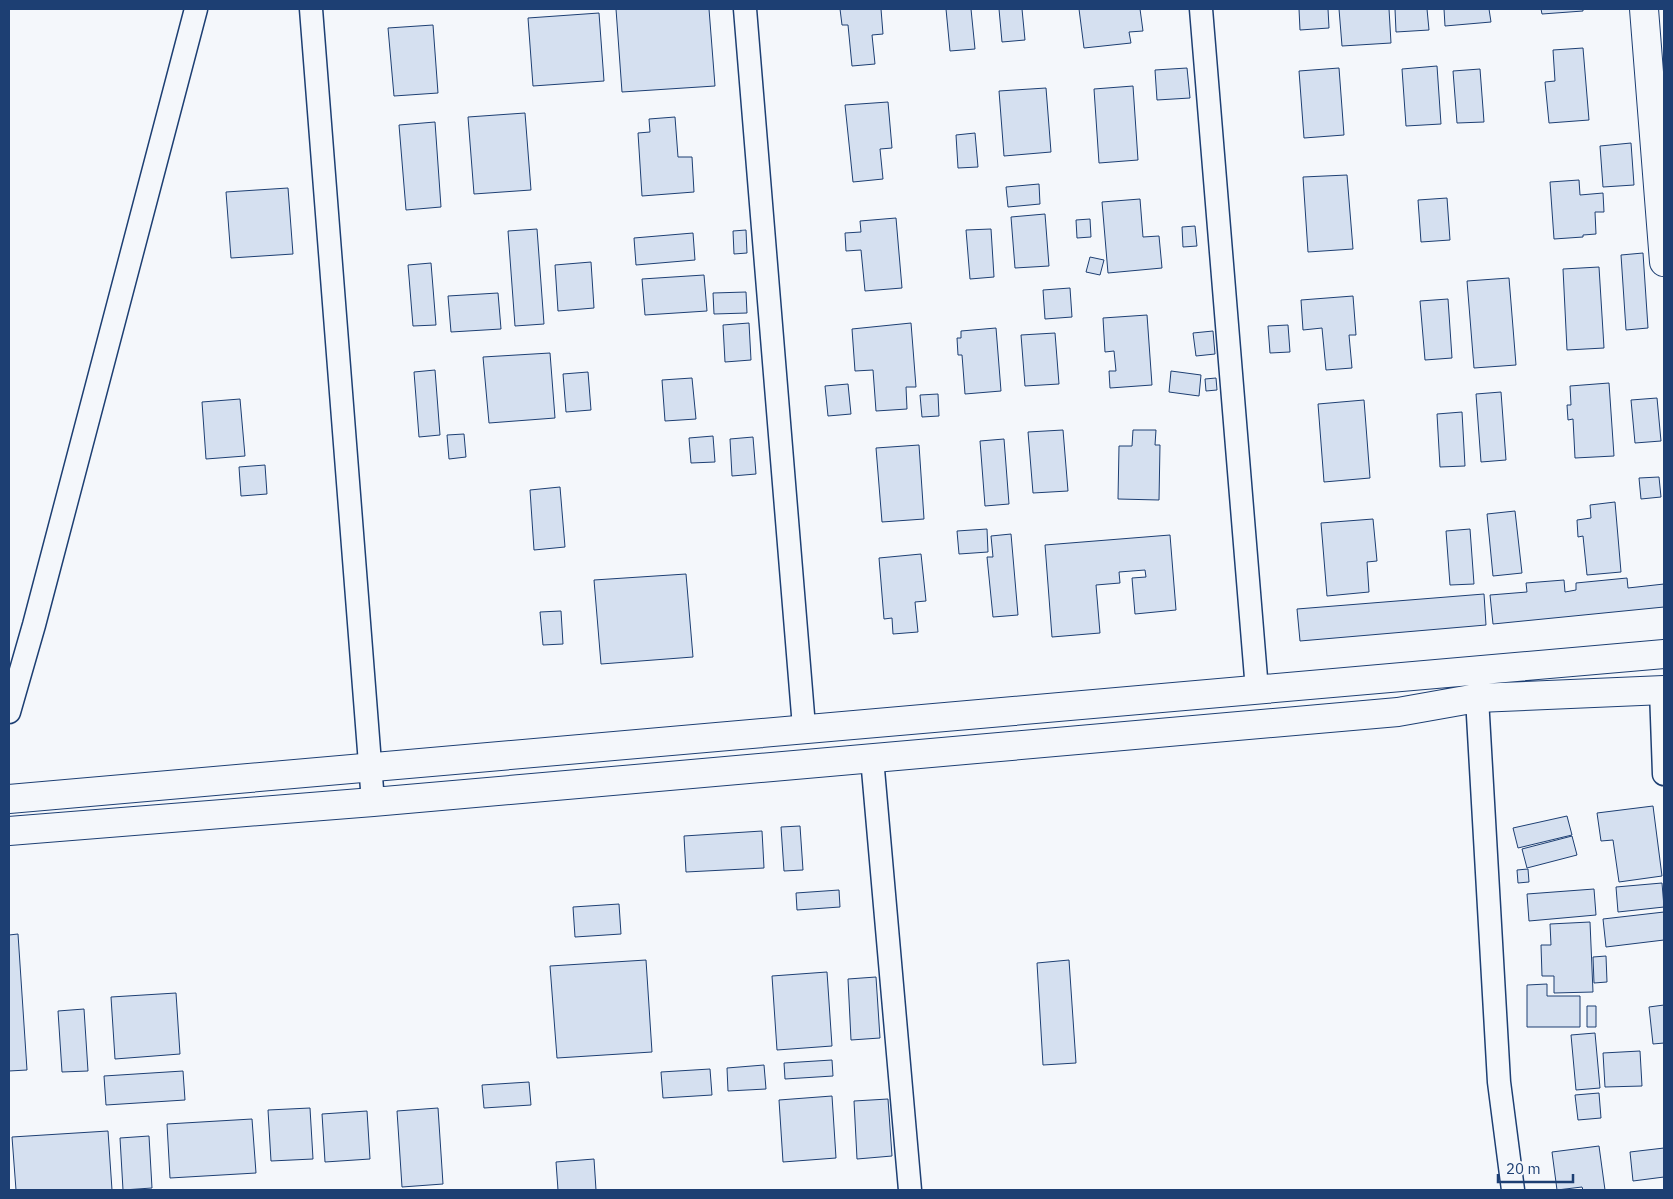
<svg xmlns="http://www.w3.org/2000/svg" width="1673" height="1199" font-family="'IBM Plex Sans',sans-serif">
  <rect width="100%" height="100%" fill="#f4f7fb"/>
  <!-- building -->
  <path fill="#d5e0f0" stroke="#1d3f73" d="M 616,9 L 709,9 L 715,86 L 622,92 Z
    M 840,9 L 881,9 L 883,34 L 872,35 L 875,64 L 852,66 L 848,25 L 842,25 Z
    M 946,9 L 971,9 L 975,49 L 950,51 Z
    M 999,9 L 1022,9 L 1025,40 L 1002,42 Z
    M 1079,9 L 1140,9 L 1143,31 L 1129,32 L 1131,43 L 1084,48 Z
    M 1299,9 L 1328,9 L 1329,28 L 1300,30 Z
    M 1339,9 L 1389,9 L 1391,43 L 1342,46 Z
    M 1395,9 L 1427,9 L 1429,30 L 1396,32 Z
    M 1444,9 L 1489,9 L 1491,22 L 1445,26 Z
    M 1541,9 L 1583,9 L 1583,11 L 1542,14 Z
    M 599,13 L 604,81 L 533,86 L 528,18 Z
    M 433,25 L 438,93 L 394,96 L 388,28 Z
    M 1583,48 L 1589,120 L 1549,123 L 1545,82 L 1555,81 L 1553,50 Z
    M 1437,66 L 1441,124 L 1406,126 L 1402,69 Z
    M 1187,68 L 1190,98 L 1157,100 L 1155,70 Z
    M 1339,68 L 1344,135 L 1304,138 L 1299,71 Z
    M 1480,69 L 1484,122 L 1457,123 L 1453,71 Z
    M 1133,86 L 1138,160 L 1099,163 L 1094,89 Z
    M 1046,88 L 1051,152 L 1004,156 L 999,91 Z
    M 888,102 L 892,148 L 880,149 L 883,179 L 853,182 L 845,105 Z
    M 525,113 L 531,190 L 474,194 L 468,117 Z
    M 675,117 L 678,157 L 692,157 L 694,192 L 642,196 L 638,133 L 650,132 L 649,119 Z
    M 435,122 L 441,207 L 406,210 L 399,125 Z
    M 975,133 L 978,167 L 958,168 L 956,135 Z
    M 1631,143 L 1634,185 L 1603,187 L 1600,146 Z
    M 1347,175 L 1353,249 L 1308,252 L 1303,177 Z
    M 1579,180 L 1580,195 L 1603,193 L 1604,212 L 1595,212 L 1596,234 L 1583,235 L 1583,237 L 1554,239 L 1550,182 Z
    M 1039,184 L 1040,204 L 1008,207 L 1006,187 Z
    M 288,188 L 293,254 L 231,258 L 226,192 Z
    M 1447,198 L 1450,240 L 1421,242 L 1418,200 Z
    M 1140,199 L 1143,237 L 1159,236 L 1162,268 L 1108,273 L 1102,202 Z
    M 1045,214 L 1049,266 L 1015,268 L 1011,217 Z
    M 896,218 L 902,288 L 865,291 L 861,250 L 846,251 L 845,233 L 861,232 L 860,221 Z
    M 1090,219 L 1091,237 L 1077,238 L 1076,220 Z
    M 1195,226 L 1197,246 L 1183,247 L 1182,227 Z
    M 537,229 L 544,324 L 515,326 L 508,231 Z
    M 991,229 L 994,277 L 970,279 L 966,230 Z
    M 746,230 L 747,253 L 734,254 L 733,231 Z
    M 693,233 L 695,260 L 636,265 L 634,238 Z
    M 1643,253 L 1648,328 L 1626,330 L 1621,255 Z
    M 1090,257 L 1104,260 L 1100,275 L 1086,272 Z
    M 591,262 L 594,308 L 558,311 L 555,265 Z
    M 431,263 L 436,325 L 413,326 L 408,265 Z
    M 1599,267 L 1604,348 L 1567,350 L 1563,269 Z
    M 704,275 L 707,311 L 645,315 L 642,279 Z
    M 1509,278 L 1516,365 L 1474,368 L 1467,281 Z
    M 1070,288 L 1072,317 L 1045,319 L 1043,290 Z
    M 746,292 L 747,313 L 714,314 L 713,293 Z
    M 498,293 L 501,329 L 451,332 L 448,296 Z
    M 1353,296 L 1356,335 L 1349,335 L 1352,368 L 1326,370 L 1322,328 L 1303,330 L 1301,300 Z
    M 1448,299 L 1452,358 L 1425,360 L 1420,301 Z
    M 1147,315 L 1152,385 L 1110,388 L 1109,371 L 1116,371 L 1114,351 L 1105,352 L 1103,318 Z
    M 749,323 L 751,360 L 725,362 L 723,325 Z
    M 911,323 L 916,387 L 906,387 L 907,409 L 876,411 L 873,370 L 855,371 L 852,329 Z
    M 1288,325 L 1290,352 L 1270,353 L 1268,326 Z
    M 996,328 L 1001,391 L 965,394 L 962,355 L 958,355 L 957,338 L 961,338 L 961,331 Z
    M 1213,331 L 1215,354 L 1196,356 L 1193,333 Z
    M 1055,333 L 1059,384 L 1025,386 L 1021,335 Z
    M 550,353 L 555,418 L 489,423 L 483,357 Z
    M 435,370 L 440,435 L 419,437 L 414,372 Z
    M 1171,371 L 1201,375 L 1199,396 L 1169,392 Z
    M 588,372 L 591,410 L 566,412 L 563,374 Z
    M 692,378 L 696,419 L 665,421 L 662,380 Z
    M 1216,378 L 1217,390 L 1206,391 L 1205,379 Z
    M 1609,383 L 1614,456 L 1575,458 L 1573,419 L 1568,420 L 1567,405 L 1571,405 L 1570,386 Z
    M 848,384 L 851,414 L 828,416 L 825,386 Z
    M 1501,392 L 1506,460 L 1481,462 L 1476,394 Z
    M 938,394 L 939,416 L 922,417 L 920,395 Z
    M 1657,398 L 1661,441 L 1635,443 L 1631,400 Z
    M 240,399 L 245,456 L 206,459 L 202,402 Z
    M 1364,400 L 1370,478 L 1324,482 L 1318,404 Z
    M 1462,412 L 1465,466 L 1440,467 L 1437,414 Z
    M 1063,430 L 1068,491 L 1033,493 L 1028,432 Z
    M 1133,430 L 1156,430 L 1155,445 L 1160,445 L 1159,500 L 1118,499 L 1119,446 L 1132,446 Z
    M 464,434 L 466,457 L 449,459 L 447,435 Z
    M 713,436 L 715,462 L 691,463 L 689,438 Z
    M 753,437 L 756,474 L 732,476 L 730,439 Z
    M 1004,439 L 1009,504 L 985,506 L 980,441 Z
    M 919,445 L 924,519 L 882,522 L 876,448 Z
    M 265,465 L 267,494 L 241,496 L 239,467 Z
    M 1659,477 L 1661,497 L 1641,499 L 1639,478 Z
    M 560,487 L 565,547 L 534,550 L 530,490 Z
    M 1615,502 L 1621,572 L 1587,575 L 1583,536 L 1578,537 L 1577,520 L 1591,518 L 1590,505 Z
    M 1515,511 L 1522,573 L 1493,576 L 1487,514 Z
    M 1373,519 L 1377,561 L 1367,562 L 1369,592 L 1327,596 L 1321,523 Z
    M 987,529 L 988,552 L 959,554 L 957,531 Z
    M 1470,529 L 1474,584 L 1450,585 L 1446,531 Z
    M 1011,534 L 1018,615 L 993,617 L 987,557 L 993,557 L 991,536 Z
    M 1170,535 L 1176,610 L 1135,614 L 1132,578 L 1146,577 L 1145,570 L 1119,572 L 1120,583 L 1096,585 L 1100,633 L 1052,637 L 1045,545 Z
    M 921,554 L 926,601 L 915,602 L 918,632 L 893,634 L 892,618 L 884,619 L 879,558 Z
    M 686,574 L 693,657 L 601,664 L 594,580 Z
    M 1627,578 L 1628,588 L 1664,584 L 1664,607 L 1493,624 L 1490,595 L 1527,592 L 1526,583 L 1564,580 L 1565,592 L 1576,590 L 1576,583 Z
    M 1484,594 L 1486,625 L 1300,641 L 1297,609 Z
    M 561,611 L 563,644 L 543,645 L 540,612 Z
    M 1653,806 L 1662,876 L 1619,882 L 1613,840 L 1601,841 L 1597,813 Z
    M 1567,816 L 1572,835 L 1518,848 L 1513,828 Z
    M 800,826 L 803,870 L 784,871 L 781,827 Z
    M 762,831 L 764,868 L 686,872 L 684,836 Z
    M 1572,836 L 1577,855 L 1527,868 L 1522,849 Z
    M 1528,869 L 1529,882 L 1518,883 L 1517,870 Z
    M 1662,883 L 1664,907 L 1618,912 L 1616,887 Z
    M 1594,889 L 1596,915 L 1529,921 L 1527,894 Z
    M 839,890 L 840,907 L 797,910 L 796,893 Z
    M 619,904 L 621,934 L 575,937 L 573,907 Z
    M 1664,912 L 1664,940 L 1606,947 L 1603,919 Z
    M 1590,922 L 1593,992 L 1554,993 L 1554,976 L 1542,976 L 1541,945 L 1551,945 L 1550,924 Z
    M 18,934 L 27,1070 L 9,1071 L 9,935 Z
    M 1606,956 L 1607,982 L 1594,983 L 1593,957 Z
    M 646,960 L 652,1052 L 557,1058 L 550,966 Z
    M 1069,960 L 1076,1063 L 1043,1065 L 1037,963 Z
    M 827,972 L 832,1046 L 777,1050 L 772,976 Z
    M 876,977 L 880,1038 L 851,1040 L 848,979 Z
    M 1547,984 L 1547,996 L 1580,996 L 1580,1027 L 1527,1027 L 1527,985 Z
    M 176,993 L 180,1054 L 115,1059 L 111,997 Z
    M 1664,1005 L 1664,1043 L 1653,1044 L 1649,1007 Z
    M 1587,1006 L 1596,1006 L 1596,1027 L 1587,1027 Z
    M 84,1009 L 88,1071 L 62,1072 L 58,1011 Z
    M 1595,1033 L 1600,1088 L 1576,1090 L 1571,1035 Z
    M 1640,1051 L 1642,1086 L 1605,1087 L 1603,1053 Z
    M 832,1060 L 833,1076 L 785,1079 L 784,1063 Z
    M 764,1065 L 766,1089 L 728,1091 L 727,1068 Z
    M 710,1069 L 712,1095 L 663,1098 L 661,1072 Z
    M 183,1071 L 185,1100 L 106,1105 L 104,1076 Z
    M 529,1082 L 531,1105 L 484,1108 L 482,1085 Z
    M 1599,1093 L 1601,1118 L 1578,1120 L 1575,1095 Z
    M 832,1096 L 836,1158 L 783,1162 L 779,1100 Z
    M 888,1099 L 892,1156 L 857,1159 L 854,1101 Z
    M 310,1108 L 313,1159 L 271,1161 L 268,1110 Z
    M 438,1108 L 443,1184 L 402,1187 L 397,1111 Z
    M 367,1111 L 370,1159 L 325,1162 L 322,1114 Z
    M 252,1119 L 256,1173 L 170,1178 L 167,1124 Z
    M 108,1131 L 112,1190 L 16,1190 L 12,1137 Z
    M 149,1136 L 152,1188 L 123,1190 L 120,1138 Z
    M 1599,1146 L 1605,1190 L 1583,1190 L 1582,1187 L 1557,1190 L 1552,1152 Z
    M 1664,1148 L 1664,1177 L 1633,1181 L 1630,1152 Z
    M 594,1159 L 596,1190 L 558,1190 L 556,1162 Z"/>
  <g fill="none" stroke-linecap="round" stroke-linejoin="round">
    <defs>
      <path id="street" d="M 311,9 L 373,802
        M 745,9 L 804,727
        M 1201,9 L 1257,690
        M 1661,690 L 1664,774
        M 1477,698 L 1499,1082 L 1513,1190
        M 9,712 L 34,625 L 196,9
        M 872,758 L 910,1190"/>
      <path id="secondary" d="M 1644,9 L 1664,262"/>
      <path id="primary" d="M 9,799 C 560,747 1112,703 1664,654
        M 9,831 L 373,802 L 1398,712 L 1477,698 L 1664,690"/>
    </defs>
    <!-- street casing -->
    <use href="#street" stroke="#1d3f73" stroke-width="25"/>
    <!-- secondary casing -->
    <use href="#secondary" stroke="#1d3f73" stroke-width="30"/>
    <!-- primary casing -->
    <use href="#primary" stroke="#1d3f73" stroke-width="30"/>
    <!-- street -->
    <use href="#street" stroke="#f4f7fb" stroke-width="22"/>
    <!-- secondary -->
    <use href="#secondary" stroke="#f4f7fb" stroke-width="28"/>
    <!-- primary -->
    <use href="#primary" stroke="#f4f7fb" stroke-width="28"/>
  </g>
  <!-- border -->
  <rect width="1673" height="1199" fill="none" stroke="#1d3f73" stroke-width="20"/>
  <!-- scale -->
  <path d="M1498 1174v8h75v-8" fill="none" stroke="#1d3f73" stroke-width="2.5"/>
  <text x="1506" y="1174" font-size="15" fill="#1d3f73" stroke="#f4f7fb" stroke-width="4" paint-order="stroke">20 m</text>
</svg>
